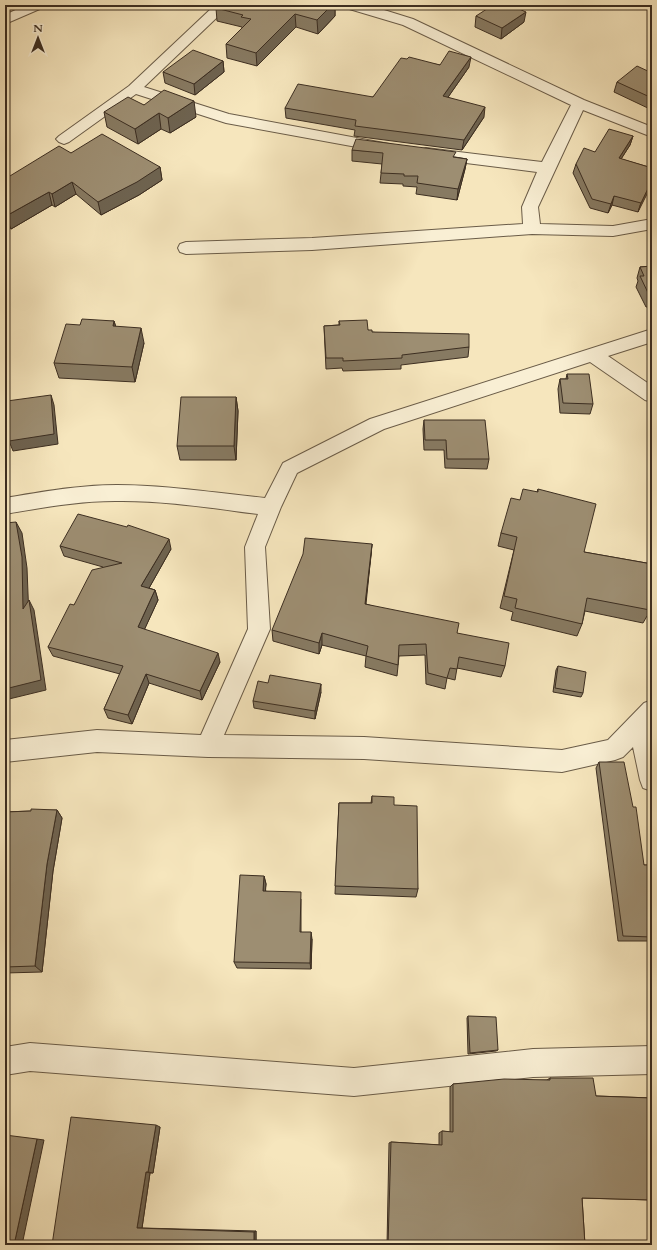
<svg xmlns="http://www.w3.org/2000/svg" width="657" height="1250" font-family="Cardo,serif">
  <rect width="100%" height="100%" fill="#f6e6bd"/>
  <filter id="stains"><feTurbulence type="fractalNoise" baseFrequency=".005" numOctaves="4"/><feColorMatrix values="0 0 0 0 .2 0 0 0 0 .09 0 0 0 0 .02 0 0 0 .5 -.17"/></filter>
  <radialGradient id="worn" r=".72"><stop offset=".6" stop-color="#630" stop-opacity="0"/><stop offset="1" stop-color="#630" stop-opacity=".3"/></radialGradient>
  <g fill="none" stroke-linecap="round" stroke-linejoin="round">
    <defs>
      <path id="minor" d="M 26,5 L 44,5 L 42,8 L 5,24 L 5,15 Z
        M 215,5 L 230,5 L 144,87 L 229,114 L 389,144 L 392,147 L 389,150 L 384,152 L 226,123 L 136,94 L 69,142 L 64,144 L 59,142 L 56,139 L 59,136 L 129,86 Z
        M 344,5 L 368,5 L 413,19 L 584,100 L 652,127 L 652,137 L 583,110 L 538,207 L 540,224 L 613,226 L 652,219 L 652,229 L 613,236 L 532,234 L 312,250 L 186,254 L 180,252 L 178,248 L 180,244 L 186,242 L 312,238 L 523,224 L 522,207 L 537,172 L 426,158 L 420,156 L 418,153 L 420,150 L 426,148 L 542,162 L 571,105 L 403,25 L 346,8 Z
        M 652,329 L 652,342 L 608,356 L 652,386 L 652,402 L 645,400 L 590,362 L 384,429 L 297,473 L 281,507 L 265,547 L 270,629 L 224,735 L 364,737 L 562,750 L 608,740 L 644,703 L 652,700 L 652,791 L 643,788 L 640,780 L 633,747 L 623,757 L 615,760 L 562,772 L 364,759 L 208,757 L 97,752 L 5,762 L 5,740 L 97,730 L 201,735 L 248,629 L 245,547 L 258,514 C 211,508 162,500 115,501 C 78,501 41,508 5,514 L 5,498 C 42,492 79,485 117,485 C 166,485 216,493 265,498 L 283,463 L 370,419 Z
        M 30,1043 L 354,1068 L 533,1049 L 652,1046 L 652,1074 L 533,1077 L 354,1096 L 30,1071 L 5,1075 L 5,1047 Z"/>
    </defs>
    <!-- minor casing -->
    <use href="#minor" stroke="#6a5c48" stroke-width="2"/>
    <!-- minor -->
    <use href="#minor" fill="#f9efd4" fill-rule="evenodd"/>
  </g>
  <!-- wall -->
  <path fill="#877a62" stroke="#3c2e21" d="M 218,5 L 335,5 L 335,16 L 318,34 L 296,27 L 257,66 L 227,58 L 226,44 L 242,29 L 242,27 L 217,21 L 216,8 Z
    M 476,16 L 524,22 L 501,39 L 475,27 Z
    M 407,59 L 440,65 L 469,67 L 448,97 L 484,117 L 462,150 L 354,136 L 355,130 L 286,118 L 285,108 L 373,97 Z
    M 223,61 L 224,72 L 195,95 L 165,83 L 163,72 Z
    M 652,73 L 652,110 L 614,92 L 617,82 Z
    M 144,105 L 196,117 L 170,133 L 161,129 L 138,144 L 107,127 L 104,112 Z
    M 633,136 L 630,145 L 621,159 L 652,168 L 638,212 L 612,205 L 608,213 L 590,208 L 573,173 L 576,164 L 595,152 Z
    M 352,150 L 455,157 L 467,159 L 465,169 L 457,200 L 416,194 L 417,187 L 403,186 L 403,184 L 380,183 L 382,164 L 352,161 Z
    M 71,153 L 160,167 L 162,180 L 139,195 L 101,215 L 76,194 L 55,207 L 52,205 L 11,229 L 5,225 L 5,179 Z
    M 652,266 L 652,307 L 646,307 L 636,287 L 638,281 L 637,278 L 640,267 Z
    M 114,321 L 116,327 L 144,343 L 135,382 L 59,378 L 54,363 L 80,325 Z
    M 339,321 L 368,330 L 372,332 L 469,347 L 468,357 L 401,365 L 401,369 L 343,371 L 342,368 L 326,369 L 324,326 L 339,325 Z
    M 567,374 L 593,404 L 590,414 L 560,413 L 558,389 L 560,379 L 566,379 Z
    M 236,397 L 238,411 L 236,460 L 180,460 L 177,446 Z
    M 424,420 L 489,459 L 487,469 L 445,468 L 444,450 L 424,450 L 423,429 Z
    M 538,489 L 584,552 L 652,564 L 652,617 L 647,616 L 643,623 L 585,611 L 582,624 L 577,636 L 511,620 L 513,612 L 500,608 L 514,550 L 498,546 L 501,533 L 520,500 L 537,492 Z
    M 372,544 L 366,604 L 457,633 L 505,666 L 501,677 L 457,668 L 455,680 L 447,678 L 445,689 L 426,684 L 425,655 L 399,656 L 397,676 L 365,667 L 366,656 L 322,645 L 319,654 L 273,641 L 272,630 Z
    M 60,546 L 171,549 L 149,588 L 155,590 L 158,600 L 144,630 L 220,662 L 202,700 L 149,683 L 132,724 L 108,718 L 104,709 L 120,674 L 53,656 L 48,647 L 74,605 L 103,567 L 64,556 Z
    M 558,666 L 583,693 L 581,697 L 553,692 L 556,670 Z
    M 268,683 L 321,692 L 315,719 L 254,708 L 253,701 Z
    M 599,762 L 644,865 L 652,865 L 652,941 L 618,941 L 596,768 Z
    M 372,796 L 394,805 L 418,889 L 416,897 L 335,894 L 339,803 L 371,803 Z
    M 57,810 L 62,818 L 53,871 L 42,972 L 5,973 L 5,812 Z
    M 264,876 L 266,884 L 265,891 L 301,899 L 301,932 L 312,939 L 311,969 L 237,968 L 234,962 Z
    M 468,1016 L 498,1050 L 496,1051 L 468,1054 L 467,1018 Z
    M 550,1078 L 596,1096 L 652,1098 L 652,1200 L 582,1198 L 585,1245 L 387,1245 L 389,1143 L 391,1142 L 439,1145 L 439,1133 L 442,1131 L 450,1132 L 450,1087 L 453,1084 L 547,1080 Z
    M 160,1127 L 153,1173 L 150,1173 L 142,1228 L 256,1231 L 256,1245 L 92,1245 L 87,1244 L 87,1245 L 52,1245 Z"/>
  <!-- shaded-wall -->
  <path fill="#6e6350" stroke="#3c2e21" d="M 332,5 L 335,5 L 335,16 L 318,34 L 317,20 Z
    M 526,12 L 524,22 L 501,39 L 502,28 Z
    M 295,14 L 296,27 L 257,66 L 256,53 Z
    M 471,57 L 469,67 L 442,106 L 443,96 Z
    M 223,61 L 224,72 L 195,95 L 194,84 Z
    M 194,101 L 196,117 L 170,133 L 168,118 Z
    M 485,107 L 484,117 L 462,150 L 464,140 Z
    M 159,113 L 161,129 L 138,144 L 135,129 Z
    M 633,136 L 630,145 L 616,167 L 619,158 Z
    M 467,159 L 465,169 L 457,200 L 458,189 Z
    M 160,167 L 162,180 L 139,195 L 101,215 L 98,202 Z
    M 652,180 L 652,184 L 638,212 L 641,203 Z
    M 72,182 L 76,194 L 55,207 L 52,194 Z
    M 49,192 L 52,205 L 11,229 L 6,216 Z
    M 614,196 L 612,205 L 608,213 L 611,204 Z
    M 114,321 L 118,336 L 113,326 Z
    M 141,328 L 144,343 L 135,382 L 132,367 Z
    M 51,395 L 54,405 L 58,444 L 13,451 L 9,441 Z
    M 236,397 L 238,411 L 236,460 L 234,446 Z
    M 16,522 L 22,533 L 27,568 L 29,619 L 23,609 Z
    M 169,539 L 171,549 L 144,597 L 141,586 Z
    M 372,544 L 371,556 L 364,615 L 365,604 Z
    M 155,590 L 158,600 L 141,637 L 138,627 Z
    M 29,600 L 34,610 L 46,690 L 9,699 L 5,692 L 5,689 Z
    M 322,633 L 322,645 L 319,654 L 319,643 Z
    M 218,653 L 220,662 L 202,700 L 200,691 Z
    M 146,674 L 149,683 L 132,724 L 128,715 Z
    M 321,684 L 321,692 L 315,719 L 315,711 Z
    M 57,810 L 62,818 L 53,871 L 42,972 L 35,966 L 47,864 Z
    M 264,876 L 266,884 L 265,898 L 263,891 Z
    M 311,932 L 312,939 L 311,969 L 310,963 Z
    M 156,1125 L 160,1127 L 153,1173 L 148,1172 Z
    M 37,1139 L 44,1140 L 22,1245 L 14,1245 Z
    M 146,1172 L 150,1173 L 142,1228 L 137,1228 Z
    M 256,1231 L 256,1245 L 254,1245 L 254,1232 Z"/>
  <!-- building -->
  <path fill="#9d8e72" stroke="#3c2e21" d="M 218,5 L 332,5 L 317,20 L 295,14 L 256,53 L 226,44 L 251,19 L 241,17 L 243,15 L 216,8 Z
    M 493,5 L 510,5 L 526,12 L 502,28 L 476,16 Z
    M 193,50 L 223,61 L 194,84 L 163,72 Z
    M 449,51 L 471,57 L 443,96 L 485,107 L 464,140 L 355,126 L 356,120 L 285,108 L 298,84 L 373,97 L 401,58 L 407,59 L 409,57 L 440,65 Z
    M 637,66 L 652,73 L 652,98 L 617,82 Z
    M 164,90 L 194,101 L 168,118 L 159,113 L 135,129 L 104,112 L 128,97 L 144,105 Z
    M 609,129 L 633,136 L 619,158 L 652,168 L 652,180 L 641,203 L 614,196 L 611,204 L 592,199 L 576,164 L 584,148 L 595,152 Z
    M 102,134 L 160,167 L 137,182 L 98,202 L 72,182 L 52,194 L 49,192 L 6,216 L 5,215 L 5,179 L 59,146 L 71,153 Z
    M 356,139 L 456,152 L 453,157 L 467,159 L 458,189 L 417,183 L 418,176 L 404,176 L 404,174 L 381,173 L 383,153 L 352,150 Z
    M 652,266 L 652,297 L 650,297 L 640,276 L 644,276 L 640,267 Z
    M 82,319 L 114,321 L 113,326 L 141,328 L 132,367 L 54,363 L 66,324 L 80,325 Z
    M 367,320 L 368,330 L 372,330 L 372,332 L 469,334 L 469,347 L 402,355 L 402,358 L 343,361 L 343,358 L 326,358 L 324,326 L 340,325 L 339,321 Z
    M 567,374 L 589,374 L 593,404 L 563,403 L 560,379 L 568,379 Z
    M 51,395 L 54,434 L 9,441 L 7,401 Z
    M 181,397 L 236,397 L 234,446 L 177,446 Z
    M 424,420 L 485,420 L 489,459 L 447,459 L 446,440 L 425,440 Z
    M 523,489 L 538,492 L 538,489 L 596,504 L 584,552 L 652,564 L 652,603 L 651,603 L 650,610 L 587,598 L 582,624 L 515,608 L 517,599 L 504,596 L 517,537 L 501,533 L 511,498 L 520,500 Z
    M 78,514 L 127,527 L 128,525 L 169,539 L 141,586 L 155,590 L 138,627 L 218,653 L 200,691 L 146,674 L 128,715 L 104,709 L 123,666 L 48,647 L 70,604 L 74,605 L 92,570 L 122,563 L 60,546 Z
    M 16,522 L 22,557 L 23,609 L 29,600 L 41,680 L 5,689 L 5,523 Z
    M 305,538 L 372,544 L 365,604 L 459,623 L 457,633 L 509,643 L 505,666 L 459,657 L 457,669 L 450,668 L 447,678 L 428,673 L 426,644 L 399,645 L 398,665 L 366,656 L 368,646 L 322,633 L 319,643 L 272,630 L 303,554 Z
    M 558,666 L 586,672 L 583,693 L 555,688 Z
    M 270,675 L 321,684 L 315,711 L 253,701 L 258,681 L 268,683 Z
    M 599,762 L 624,762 L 633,807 L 636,807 L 644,865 L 652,865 L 652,937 L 623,936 Z
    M 372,796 L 394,797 L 394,805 L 417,806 L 418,889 L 335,886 L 339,803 L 372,803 Z
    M 31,809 L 57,810 L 47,864 L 35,966 L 5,967 L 5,812 L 31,811 Z
    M 240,875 L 264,876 L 263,891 L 301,892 L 300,932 L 311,932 L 310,963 L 234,962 Z
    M 468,1016 L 496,1017 L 498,1050 L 470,1053 Z
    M 550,1078 L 593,1078 L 596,1096 L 652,1098 L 652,1200 L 582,1198 L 585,1245 L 388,1245 L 391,1142 L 442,1145 L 442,1131 L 453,1132 L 453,1084 L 504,1079 L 550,1080 Z
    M 71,1117 L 156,1125 L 148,1172 L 146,1172 L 137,1228 L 254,1232 L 254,1245 L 92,1245 L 81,1244 L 81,1245 L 52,1245 Z
    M 5,1135 L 37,1139 L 14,1245 L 5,1245 Z"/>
  <!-- margin -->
  <rect width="657" height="1250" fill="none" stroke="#f6e6bd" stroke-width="20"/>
  <rect x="6" y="6" width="645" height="1238" fill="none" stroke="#3c2e21" stroke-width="2"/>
  <rect x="10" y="10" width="637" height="1230" fill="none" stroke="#3c2e21"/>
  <!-- north arrow -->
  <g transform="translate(38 38)" stroke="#f9efd4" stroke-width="3" paint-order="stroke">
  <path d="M0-3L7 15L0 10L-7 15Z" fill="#3c2e21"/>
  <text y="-6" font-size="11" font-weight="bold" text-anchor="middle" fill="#3c2e21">N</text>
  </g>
  <rect width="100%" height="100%" filter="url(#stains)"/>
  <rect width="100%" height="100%" fill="url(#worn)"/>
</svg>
